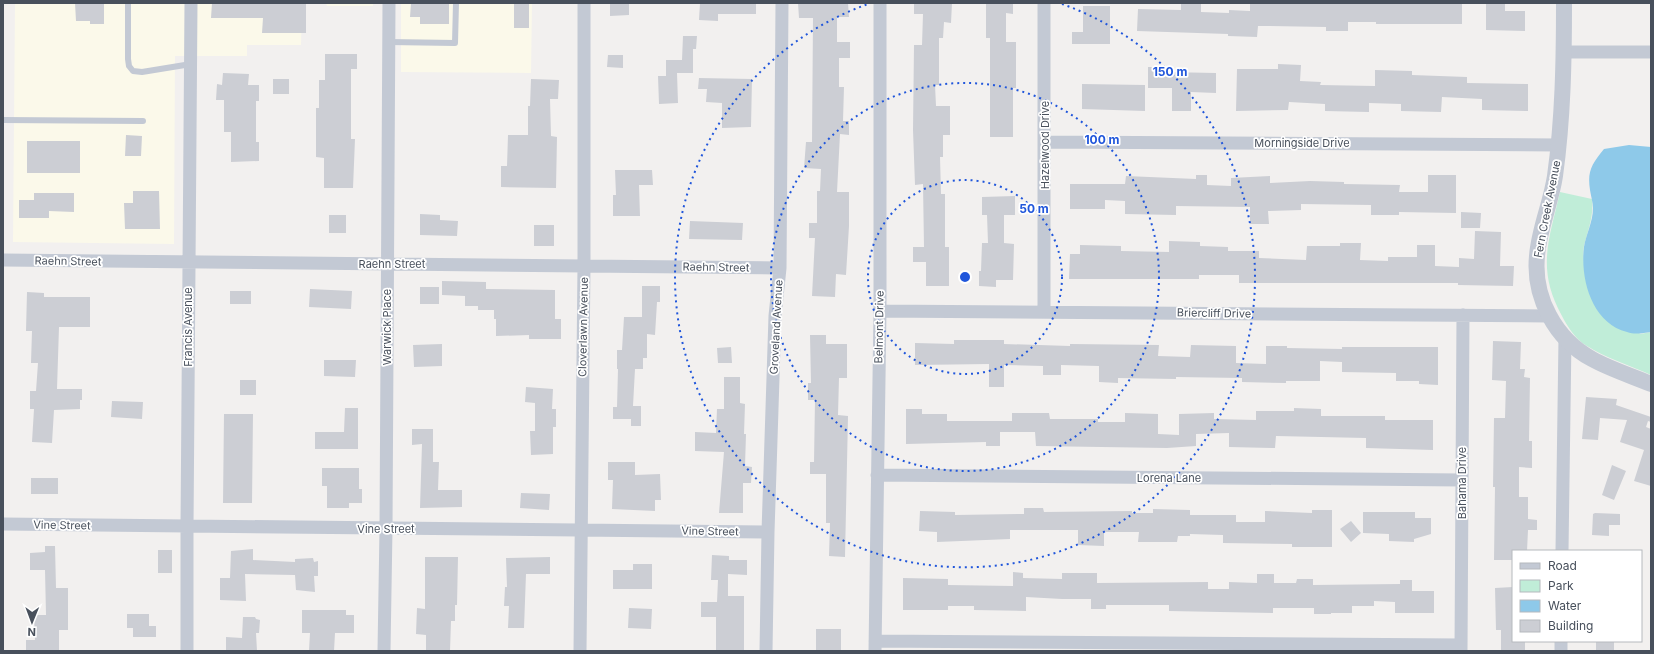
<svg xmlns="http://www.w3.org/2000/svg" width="1654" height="654" font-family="Inter,sans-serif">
  <rect width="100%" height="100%" fill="#f2f0ef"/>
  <!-- commercial -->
  <path fill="#fbf9ea" d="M 15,3 L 302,3 L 301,45 L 247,45 L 247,56 L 175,56 L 174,244 L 13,242 Z
    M 326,3 L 373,3 L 373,6 L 327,6 Z
    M 401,3 L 532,3 L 531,73 L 401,72 Z"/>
  <!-- green -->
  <path fill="#c0edd8" d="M 1560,192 L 1592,199 C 1594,216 1588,230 1584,246 C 1583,252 1584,259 1584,265 L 1640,334 L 1651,332 L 1651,375 C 1631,366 1604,357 1587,346 C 1576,340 1567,326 1562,316 C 1536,269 1549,240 1560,192 Z"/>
  <!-- water -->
  <path fill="#8ec9e9" d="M 1629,145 L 1651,147 L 1651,332 C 1643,333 1635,335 1627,332 C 1592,323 1580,279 1584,247 C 1586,234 1593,222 1593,208 C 1593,203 1591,196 1590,190 C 1587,171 1592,164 1604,149 Z"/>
  <!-- building -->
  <path fill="#ccced4" d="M 75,3 L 104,3 L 104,24 L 90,24 L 90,21 L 76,21 Z
    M 212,3 L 306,3 L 306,33 L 262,33 L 263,18 L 211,18 Z
    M 411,3 L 449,3 L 449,24 L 420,24 L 420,17 L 410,17 Z
    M 514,3 L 529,3 L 529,28 L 514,28 Z
    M 610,3 L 629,3 L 629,15 L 610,16 Z
    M 700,3 L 756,3 L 756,14 L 718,14 L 718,21 L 699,20 Z
    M 798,3 L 848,3 L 849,17 L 837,17 L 837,42 L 850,42 L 850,58 L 839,58 L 839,87 L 844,87 L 843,121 L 849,121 L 849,135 L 840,134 L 837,192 L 849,192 L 849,226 L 846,275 L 836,274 L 835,297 L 812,296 L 815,238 L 809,238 L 809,223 L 817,223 L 817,191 L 820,191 L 821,169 L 804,168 L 806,142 L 812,142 L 813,18 L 799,18 Z
    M 914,3 L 952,3 L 951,23 L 944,22 L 943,38 L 939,38 L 939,85 L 935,85 L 936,106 L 950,106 L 950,135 L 943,135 L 943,157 L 940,157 L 941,194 L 945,194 L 945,247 L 949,247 L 949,286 L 926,286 L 926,262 L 913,262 L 913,247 L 924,247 L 923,184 L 915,185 L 913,130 L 914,45 L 922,45 L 923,14 L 914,14 Z
    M 986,3 L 1013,3 L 1013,14 L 1006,13 L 1006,42 L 1016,42 L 1016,88 L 1013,88 L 1013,137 L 990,137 L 990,38 L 986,38 Z
    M 1181,3 L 1201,3 L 1201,12 L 1229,13 L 1229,10 L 1250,11 L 1250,3 L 1462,3 L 1462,24 L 1376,24 L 1376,22 L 1348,22 L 1348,31 L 1326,31 L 1326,27 L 1267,26 L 1258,26 L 1257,37 L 1228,36 L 1228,34 L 1137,31 L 1138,9 L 1181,10 Z
    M 1486,3 L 1505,3 L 1505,11 L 1525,11 L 1525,31 L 1486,30 Z
    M 1083,6 L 1110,6 L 1110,44 L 1072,44 L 1072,32 L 1083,32 Z
    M 683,36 L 697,36 L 696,49 L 693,49 L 693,73 L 677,73 L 678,103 L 659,104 L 658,76 L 666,76 L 666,60 L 682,60 Z
    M 325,54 L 357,54 L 357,69 L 351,69 L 351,139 L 355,139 L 353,188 L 324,188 L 324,158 L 316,157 L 316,108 L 319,108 L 319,80 L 325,80 Z
    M 608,55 L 623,55 L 623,68 L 607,67 Z
    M 1278,64 L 1301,65 L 1300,81 L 1321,82 L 1320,85 L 1375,86 L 1375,70 L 1412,71 L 1412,75 L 1467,77 L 1467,83 L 1528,84 L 1528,111 L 1482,110 L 1482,99 L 1442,97 L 1441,112 L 1401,111 L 1401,104 L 1369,103 L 1369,112 L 1325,111 L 1325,104 L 1289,102 L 1288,110 L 1236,111 L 1237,69 L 1278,69 Z
    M 1148,67 L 1167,67 L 1166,72 L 1216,73 L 1216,93 L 1191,92 L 1191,111 L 1172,111 L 1172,88 L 1148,88 Z
    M 223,73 L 249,74 L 248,85 L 259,85 L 259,101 L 256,101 L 256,142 L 259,142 L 259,161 L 231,162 L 231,132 L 224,132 L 224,100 L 216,100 L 217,84 L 222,85 Z
    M 699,78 L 752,79 L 751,127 L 722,128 L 722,103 L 706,102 L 707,89 L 698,89 Z
    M 273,79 L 289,79 L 289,94 L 273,94 Z
    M 531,79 L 559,80 L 558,99 L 550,99 L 551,136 L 557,137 L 556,188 L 501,187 L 501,166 L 507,166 L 508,135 L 528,135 L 528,106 L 530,106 Z
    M 1082,84 L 1145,85 L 1145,111 L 1082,109 Z
    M 126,135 L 142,136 L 141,156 L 125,156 Z
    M 27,141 L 80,141 L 80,173 L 27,173 Z
    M 615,170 L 652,170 L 653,185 L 639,185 L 640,216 L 613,216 L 613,195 L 616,195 Z
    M 1196,175 L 1207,175 L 1207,185 L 1231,186 L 1231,178 L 1270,176 L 1270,183 L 1310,181 L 1344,182 L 1344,184 L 1400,185 L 1399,192 L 1428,192 L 1428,175 L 1456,175 L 1456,213 L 1399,212 L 1399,215 L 1371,215 L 1371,205 L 1301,204 L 1301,210 L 1268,211 L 1269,224 L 1250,224 L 1250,207 L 1176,206 L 1176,215 L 1125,214 L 1125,201 L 1105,200 L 1105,209 L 1070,209 L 1070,184 L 1125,184 L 1126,176 L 1196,179 Z
    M 133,191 L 159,191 L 160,229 L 125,229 L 124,203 L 133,203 Z
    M 34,193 L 74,193 L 74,212 L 49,211 L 49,218 L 19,218 L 19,200 L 34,200 Z
    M 1015,196 L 1015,215 L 1004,215 L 1004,243 L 1014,244 L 1013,280 L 996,280 L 996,287 L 979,286 L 979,271 L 981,271 L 982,243 L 988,243 L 987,215 L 982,215 L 982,197 Z
    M 1461,212 L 1481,213 L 1480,228 L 1461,228 Z
    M 420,214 L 440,215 L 440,220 L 458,221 L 457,236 L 420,235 Z
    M 329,215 L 346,215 L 346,233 L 329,233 Z
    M 690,221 L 743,223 L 742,240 L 689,239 Z
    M 534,225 L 554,225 L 554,246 L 534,246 Z
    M 1475,231 L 1501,232 L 1500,266 L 1514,266 L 1513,286 L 1458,285 L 1458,283 L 1239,283 L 1239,275 L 1199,275 L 1199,279 L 1069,279 L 1070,254 L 1080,254 L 1080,245 L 1121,246 L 1121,251 L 1169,252 L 1169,241 L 1200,242 L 1200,246 L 1228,247 L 1228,251 L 1259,251 L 1259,258 L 1306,260 L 1307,246 L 1340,246 L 1340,243 L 1361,243 L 1360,260 L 1388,261 L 1388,257 L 1417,257 L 1417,245 L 1435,245 L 1435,266 L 1459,267 L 1459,258 L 1474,259 Z
    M 442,281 L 486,282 L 486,289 L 555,290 L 555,319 L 561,319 L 561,339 L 529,339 L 529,335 L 496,336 L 496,319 L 494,319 L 494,310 L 478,310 L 478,306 L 465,306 L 465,296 L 442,295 Z
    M 642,286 L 660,286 L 660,302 L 657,302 L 655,335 L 647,334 L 647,358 L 643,358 L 643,369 L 635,369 L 633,406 L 641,406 L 641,426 L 631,426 L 631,419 L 613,419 L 613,407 L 617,407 L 618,369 L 617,369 L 617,350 L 622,350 L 624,317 L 642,317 Z
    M 420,287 L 439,287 L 439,304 L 420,304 Z
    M 310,289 L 352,291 L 351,309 L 309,307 Z
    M 230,291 L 251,291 L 251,304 L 230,304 Z
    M 27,292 L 44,293 L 44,297 L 90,297 L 90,327 L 59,327 L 57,389 L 82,389 L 82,400 L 80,400 L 80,409 L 54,410 L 52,443 L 32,442 L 34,409 L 30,409 L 30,391 L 36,391 L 38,363 L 31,363 L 32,331 L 26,331 Z
    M 810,335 L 826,335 L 826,344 L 847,344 L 847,378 L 839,378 L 838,415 L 848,416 L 845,557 L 829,556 L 830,523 L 826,523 L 826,474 L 810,474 L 810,462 L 814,462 L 815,400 L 808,400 L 808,383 L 811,383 Z
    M 954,340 L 1004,340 L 1004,344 L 1070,346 L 1070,344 L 1159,345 L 1158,356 L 1190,357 L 1191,345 L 1236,346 L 1236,363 L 1266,364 L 1266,346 L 1287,346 L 1287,348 L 1342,349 L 1342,347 L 1438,347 L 1438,385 L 1419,384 L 1419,381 L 1396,381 L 1396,373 L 1342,372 L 1342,362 L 1320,361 L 1320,381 L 1286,381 L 1286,383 L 1242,382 L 1242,378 L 1176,377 L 1176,379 L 1118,378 L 1118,383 L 1099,382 L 1099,366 L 1061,365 L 1061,375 L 1043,375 L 1043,366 L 1004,365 L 1004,387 L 989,387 L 989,364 L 915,365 L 915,343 L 954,344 Z
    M 1493,341 L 1521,342 L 1520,369 L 1525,369 L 1524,377 L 1530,378 L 1529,441 L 1532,441 L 1532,468 L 1519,467 L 1519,497 L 1528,497 L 1528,519 L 1537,520 L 1537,530 L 1528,530 L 1527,551 L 1513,551 L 1513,560 L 1494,560 L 1495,487 L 1493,487 L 1494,418 L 1505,418 L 1506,381 L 1492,380 Z
    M 442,344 L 442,366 L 414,367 L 413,345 Z
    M 731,347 L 732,363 L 718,363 L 717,348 Z
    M 324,360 L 356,360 L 355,377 L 324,376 Z
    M 724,377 L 740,377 L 740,403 L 745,404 L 744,434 L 746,434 L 745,466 L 752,467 L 751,483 L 743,483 L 743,513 L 719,513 L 724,452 L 695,451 L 695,432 L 716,433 L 717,409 L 724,409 Z
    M 240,380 L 256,380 L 256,395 L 240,395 Z
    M 526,387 L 553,389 L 552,409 L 556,409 L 556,427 L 553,427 L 553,454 L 531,455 L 530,431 L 535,431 L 535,403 L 525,402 Z
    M 1586,397 L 1617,399 L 1616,405 L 1651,417 L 1651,422 L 1648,421 L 1646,427 L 1651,429 L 1651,486 L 1634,481 L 1644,450 L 1620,442 L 1627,420 L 1600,418 L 1598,440 L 1582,439 Z
    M 112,401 L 143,402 L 142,419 L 111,417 Z
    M 345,408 L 358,408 L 358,449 L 315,449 L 315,432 L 344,432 Z
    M 1294,408 L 1321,409 L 1321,416 L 1385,416 L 1385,420 L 1433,420 L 1433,450 L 1366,448 L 1366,438 L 1276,436 L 1275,448 L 1229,447 L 1229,433 L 1196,434 L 1196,446 L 1167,448 L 1036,446 L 1035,432 L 1000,432 L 1000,446 L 986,446 L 986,442 L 906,444 L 906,409 L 922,409 L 922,414 L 947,414 L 947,421 L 1012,421 L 1012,413 L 1049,413 L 1050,419 L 1098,419 L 1098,422 L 1125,422 L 1125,413 L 1158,414 L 1158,434 L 1179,435 L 1179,414 L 1214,413 L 1214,419 L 1256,420 L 1256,411 L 1294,411 Z
    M 224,414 L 253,414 L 252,503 L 223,503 Z
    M 412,429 L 433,429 L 433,462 L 439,462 L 438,490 L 462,490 L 462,507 L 420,508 L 422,444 L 412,445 Z
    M 608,462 L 635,462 L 635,475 L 660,474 L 661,500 L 655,500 L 655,511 L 612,509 L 613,480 L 608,480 Z
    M 1612,465 L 1626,471 L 1614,500 L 1602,495 Z
    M 322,468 L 359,468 L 359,489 L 362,489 L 362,503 L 349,503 L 349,508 L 327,508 L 327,486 L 322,486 Z
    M 31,478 L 58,478 L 58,494 L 31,494 Z
    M 521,493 L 550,494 L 549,510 L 520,508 Z
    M 1024,508 L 1043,508 L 1044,512 L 1132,511 L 1132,513 L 1153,513 L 1153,509 L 1190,510 L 1190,515 L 1236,515 L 1236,522 L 1265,522 L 1265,511 L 1312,513 L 1312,510 L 1332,510 L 1332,547 L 1292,547 L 1292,544 L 1223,543 L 1223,535 L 1190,534 L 1190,536 L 1178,536 L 1177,542 L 1138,542 L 1139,532 L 1104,532 L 1104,546 L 1078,545 L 1078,530 L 1010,530 L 1010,539 L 937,542 L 937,532 L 919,531 L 920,511 L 955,512 L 955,515 L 1024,514 Z
    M 1363,512 L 1415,512 L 1415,518 L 1431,518 L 1431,534 L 1414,539 L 1414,542 L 1389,541 L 1389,534 L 1363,533 Z
    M 1595,513 L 1620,514 L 1620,525 L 1609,525 L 1609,536 L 1592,535 L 1593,514 Z
    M 1351,521 L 1361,533 L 1351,542 L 1340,529 Z
    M 45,546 L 55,546 L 56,588 L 68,588 L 68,630 L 59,630 L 59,651 L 26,651 L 26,640 L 35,640 L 34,615 L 46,615 L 45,570 L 30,570 L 30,553 L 45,552 Z
    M 253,549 L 253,560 L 295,562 L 295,559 L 313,558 L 314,562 L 318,561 L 318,576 L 314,576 L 315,592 L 296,590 L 295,575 L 245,574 L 246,601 L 220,600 L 220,578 L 230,578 L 231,551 Z
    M 158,550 L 172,550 L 172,573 L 158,573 Z
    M 712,555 L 729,556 L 729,560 L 747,560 L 747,575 L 728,574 L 728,596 L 744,596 L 744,651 L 716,651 L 716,617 L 701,617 L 701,602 L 717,602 L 718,580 L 711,580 Z
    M 425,557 L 458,557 L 457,605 L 455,605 L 455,621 L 451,621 L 450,651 L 426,651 L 426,635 L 416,634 L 417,608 L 425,609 Z
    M 550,557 L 550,574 L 526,574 L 524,628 L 508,628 L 509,606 L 504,606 L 505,587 L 507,587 L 506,558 Z
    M 633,564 L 652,564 L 652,589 L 613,589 L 613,570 L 633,570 Z
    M 1013,572 L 1023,573 L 1023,578 L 1062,579 L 1062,573 L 1097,573 L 1097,583 L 1208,582 L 1208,589 L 1229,589 L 1229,582 L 1257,583 L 1257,574 L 1274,574 L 1274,583 L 1296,583 L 1297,579 L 1313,579 L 1313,585 L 1400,584 L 1400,580 L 1412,580 L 1412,591 L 1434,591 L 1434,613 L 1395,613 L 1395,602 L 1374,601 L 1374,606 L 1352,606 L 1352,613 L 1331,613 L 1331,614 L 1314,614 L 1314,608 L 1273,608 L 1273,613 L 1169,611 L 1169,605 L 1106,605 L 1106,609 L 1091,609 L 1091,599 L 1062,599 L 1026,597 L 1026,611 L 974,610 L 974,606 L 948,606 L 948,610 L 903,610 L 903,578 L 948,579 L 948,585 L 1013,586 Z
    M 1513,587 L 1513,641 L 1525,641 L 1525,651 L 1501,651 L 1501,630 L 1496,630 L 1495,588 Z
    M 629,608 L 652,609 L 651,629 L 628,628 Z
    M 302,610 L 346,610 L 346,615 L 354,615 L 354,633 L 335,633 L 334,651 L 309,651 L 310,633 L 302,633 Z
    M 127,614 L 149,614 L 149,626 L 156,626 L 156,637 L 133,637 L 133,628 L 127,628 Z
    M 243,617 L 255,617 L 256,619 L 260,620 L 259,633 L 256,633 L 257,651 L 226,651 L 226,637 L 242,638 Z
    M 816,629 L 841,629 L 841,651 L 816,651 Z
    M 1596,641 L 1614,641 L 1614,651 L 1596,651 Z"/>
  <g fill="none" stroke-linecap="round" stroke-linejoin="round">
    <!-- service -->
    <path stroke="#c3c9d4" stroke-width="6" d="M 128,3 L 128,59 L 129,66 L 133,71 L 142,72 L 191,64
      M 389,42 L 455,43 L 456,3
      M 3,120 L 143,121"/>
    <!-- minor -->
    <path stroke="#c3c9d4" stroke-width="13" d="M 1564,52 L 1651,52
      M 1045,142 L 1559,145
      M 3,260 L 780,268
      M 880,311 L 1548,316
      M 1044,311 L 1044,3
      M 877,475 L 1462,480
      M 3,524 L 768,532
      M 1562,551 L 1565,338
      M 875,641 L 1461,645
      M 187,651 L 187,527 L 191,3
      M 384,651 L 386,529 L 389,3
      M 580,651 L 584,265 L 584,3
      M 766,651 L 768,532 L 775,316 L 780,268 L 782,3
      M 875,651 L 880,311 L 880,3
      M 1461,651 L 1463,315
      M 1561,651 L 1561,641"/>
    <!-- tertiary -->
    <path stroke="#c3c9d4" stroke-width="16" d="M 1564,3 C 1564,61 1563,118 1555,176 C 1551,203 1539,229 1537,256 C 1533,297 1555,339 1592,359 C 1610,369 1632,376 1651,384"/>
  </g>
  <!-- distance rings -->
  <g fill="none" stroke="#2056db" stroke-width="2" stroke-dasharray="2 4">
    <circle cx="965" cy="277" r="97"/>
    <circle cx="965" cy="277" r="194"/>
    <path d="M1062 4A290 290 0 1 1 868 4"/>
  </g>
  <g text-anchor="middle" stroke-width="3.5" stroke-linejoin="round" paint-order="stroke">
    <!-- street labels -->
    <g font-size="11" fill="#48505c" stroke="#fff">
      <text x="1302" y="147">Morningside Drive</text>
      <text transform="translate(1045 145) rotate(-90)" y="4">Hazelwood Drive</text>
      <text transform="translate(1547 209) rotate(-79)" y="4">Fern Creek Avenue</text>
      <text transform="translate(68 261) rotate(1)" y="4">Raehn Street</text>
      <text x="392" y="268">Raehn Street</text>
      <text transform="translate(716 267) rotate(1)" y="4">Raehn Street</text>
      <text transform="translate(1214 313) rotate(1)" y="4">Briercliff Drive</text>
      <text transform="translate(188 327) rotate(-90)" y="4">Francis Avenue</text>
      <text transform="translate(387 327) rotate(-90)" y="4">Warwick Place</text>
      <text transform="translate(583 327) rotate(-89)" y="4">Cloverlawn Avenue</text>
      <text transform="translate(776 327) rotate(-87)" y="4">Groveland Avenue</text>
      <text transform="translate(879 327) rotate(-89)" y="4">Belmont Drive</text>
      <text x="1169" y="482">Lorena Lane</text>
      <text transform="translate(1462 483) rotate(-90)" y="4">Bahama Drive</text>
      <text transform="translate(62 525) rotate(1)" y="4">Vine Street</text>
      <text x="386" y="533">Vine Street</text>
      <text transform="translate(710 531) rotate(1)" y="4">Vine Street</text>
    </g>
  </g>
  <circle cx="965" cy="277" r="6" fill="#2056db" stroke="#fff" stroke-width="2"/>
  <g font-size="12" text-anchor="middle" font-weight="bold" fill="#2056db" stroke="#fff" stroke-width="3.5" stroke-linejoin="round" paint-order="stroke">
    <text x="1170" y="76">150 m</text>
    <text x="1102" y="144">100 m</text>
    <text x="1034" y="213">50 m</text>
  </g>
  <!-- border -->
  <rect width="1654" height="654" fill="none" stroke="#48505c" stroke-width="8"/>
  <!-- legend -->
  <rect x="1512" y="550" width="130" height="92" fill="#ffffff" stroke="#b6b9be"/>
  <rect x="1520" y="563" width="20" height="6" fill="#c3c9d4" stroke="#b6b9be"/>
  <text x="1548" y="570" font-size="12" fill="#48505c">Road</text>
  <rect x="1520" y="580" width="20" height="12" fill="#c0edd8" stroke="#b6b9be"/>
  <text x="1548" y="590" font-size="12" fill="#48505c">Park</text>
  <rect x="1520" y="600" width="20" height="12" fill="#8ec9e9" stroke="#b6b9be"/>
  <text x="1548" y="610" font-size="12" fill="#48505c">Water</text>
  <rect x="1520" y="620" width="20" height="12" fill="#ccced4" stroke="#b6b9be"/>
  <text x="1548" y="630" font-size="12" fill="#48505c">Building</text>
  <!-- north arrow -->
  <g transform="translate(32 622) rotate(181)" stroke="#ffffff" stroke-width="3" paint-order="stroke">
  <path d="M0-3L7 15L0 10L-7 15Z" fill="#48505c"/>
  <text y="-6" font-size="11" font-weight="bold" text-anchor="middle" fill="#48505c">N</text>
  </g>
</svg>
